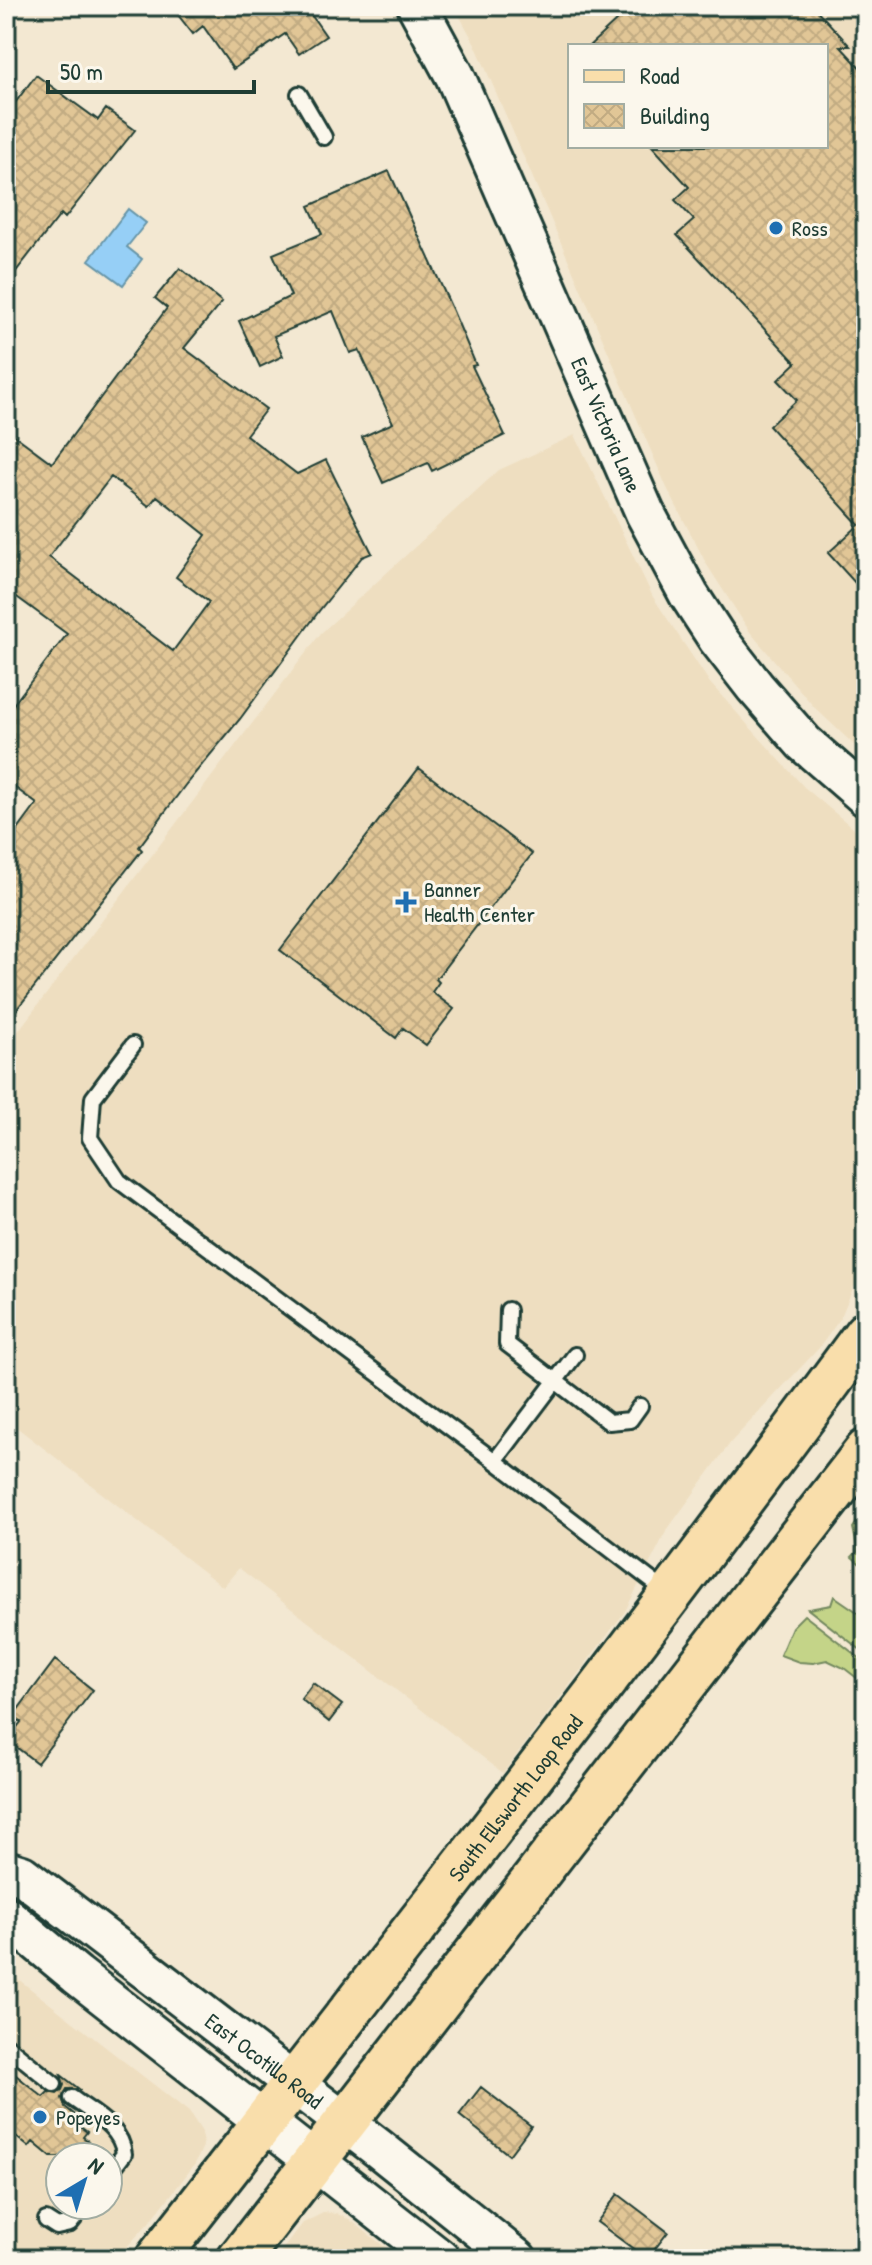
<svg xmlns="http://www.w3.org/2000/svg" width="872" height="2265" font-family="'Patrick Hand',sans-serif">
  <defs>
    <pattern id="building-cross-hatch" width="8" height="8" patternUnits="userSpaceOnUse" patternTransform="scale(2)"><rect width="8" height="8" fill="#e1c696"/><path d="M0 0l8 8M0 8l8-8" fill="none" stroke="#c1ab82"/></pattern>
  </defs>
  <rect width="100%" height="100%" fill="#f3e8d2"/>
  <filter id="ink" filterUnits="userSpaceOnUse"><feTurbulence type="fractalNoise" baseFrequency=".0125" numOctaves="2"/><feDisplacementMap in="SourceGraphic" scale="16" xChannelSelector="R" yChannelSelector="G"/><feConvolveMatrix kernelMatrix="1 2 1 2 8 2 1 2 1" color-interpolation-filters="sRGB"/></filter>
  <g filter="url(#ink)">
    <!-- built -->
    <path fill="#eedec0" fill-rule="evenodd" d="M 454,6 L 866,6 L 866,756 L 815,708 L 750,632 L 707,565 L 667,488 L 475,44 ZM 570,46 L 826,46 L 826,146 L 570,146 Z
      M 575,435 L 653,597 L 710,683 L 804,787 L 866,839 L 866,1258 L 840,1319 L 819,1348 L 731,1442 L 667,1530 L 624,1613 L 503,1773 L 239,1568 L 223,1587 L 6,1419 L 6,1047 L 321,633 L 499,470 Z
      M 6,1966 L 18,1979 L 189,2112 L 202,2132 L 203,2146 L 195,2164 L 153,2218 L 116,2259 L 6,2259 ZM 60,2157 L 108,2157 L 108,2205 L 60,2205 Z
      M 325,2212 L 340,2215 L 353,2222 L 400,2259 L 275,2259 L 303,2223 Z"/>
    <!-- grass -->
    <path fill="#c4d488" stroke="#72885e" stroke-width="2" d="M 866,1509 L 866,1569 L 852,1557 L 858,1551 L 853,1528 Z
      M 834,1596 L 866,1618 L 866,1654 L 808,1609 L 831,1605 Z
      M 804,1615 L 866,1663 L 866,1685 L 844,1668 L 827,1660 L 813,1663 L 799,1662 L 780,1655 L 792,1627 Z"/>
    <!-- water -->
    <path fill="#96cff6" stroke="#6695a8" stroke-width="2" d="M 128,209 L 146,223 L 127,247 L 142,259 L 123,285 L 89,260 Z"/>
    <!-- building -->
    <path fill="url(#building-cross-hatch)" stroke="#1f3d34" stroke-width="2" fill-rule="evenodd" d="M 171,6 L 305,6 L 326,36 L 299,54 L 285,34 L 233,69 L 203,26 L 193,34 Z
      M 632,6 L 813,6 L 850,46 L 840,46 L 866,74 L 866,595 L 828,553 L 859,525 L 769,426 L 797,400 L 778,380 L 796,363 L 677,235 L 694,220 L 675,200 L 689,187 L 652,146 L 826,146 L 826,46 L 589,46 Z
      M 36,75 L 98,120 L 106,109 L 135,130 L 65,218 L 61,214 L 6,284 L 6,115 Z
      M 389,171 L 453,311 L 476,365 L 472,366 L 505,435 L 432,471 L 428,463 L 383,483 L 362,437 L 393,423 L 359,350 L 350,353 L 333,311 L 274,336 L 283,356 L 260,367 L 239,321 L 291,296 L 273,254 L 322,234 L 309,206 Z
      M 180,268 L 222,302 L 184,348 L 266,409 L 246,435 L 297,474 L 326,460 L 372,553 L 362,557 L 319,611 L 240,719 L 186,784 L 139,847 L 142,850 L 6,1023 L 6,846 L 37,804 L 6,781 L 6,714 L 67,634 L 6,589 L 6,429 L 52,463 L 167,308 L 155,298 ZM 111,477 L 149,506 L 157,496 L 206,535 L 176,577 L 209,602 L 173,651 L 49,557 Z
      M 419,768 L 532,854 L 436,979 L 439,982 L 432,992 L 454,1009 L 426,1045 L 403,1028 L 396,1038 L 280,950 Z
      M 55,1660 L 93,1690 L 37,1763 L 7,1740 L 21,1722 L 13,1716 Z
      M 313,1683 L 342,1705 L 329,1722 L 301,1699 Z
      M 6,2067 L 43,2097 L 48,2092 L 57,2094 L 62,2090 L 64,2085 L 61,2075 L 79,2089 L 67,2089 L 62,2098 L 65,2107 L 75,2115 L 71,2120 L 87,2132 L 83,2137 L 88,2141 L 76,2157 L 51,2157 L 33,2142 L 29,2147 L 6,2129 Z
      M 481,2087 L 531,2126 L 509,2155 L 459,2115 Z
      M 618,2194 L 668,2232 L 647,2259 L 597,2222 Z"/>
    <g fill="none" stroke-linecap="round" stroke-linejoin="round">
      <defs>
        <path id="lane" d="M 858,6 L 866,15
          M 299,94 L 324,137
          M 133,1045 L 93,1098 L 90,1138 L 119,1181 L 495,1461
          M 508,1310 L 507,1344 L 609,1422 L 630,1420 L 640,1406
          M 575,1355 L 495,1461 L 669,1594
          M 6,2045 L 54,2084
          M 72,2098 C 92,2113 122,2127 124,2154 L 108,2175
          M 46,2220 L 57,2227 L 70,2224 L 85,2205"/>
        <g id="secondary">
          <path id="s1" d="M 417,6 L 455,76 L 645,513 L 689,595 L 717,638 L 755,687 L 804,743 L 866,797"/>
          <path id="s2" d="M 6,1870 L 22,1875 L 378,2148 L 517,2259"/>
          <path d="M 6,1916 L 77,1975 L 440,2259"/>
        </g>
        <g id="primary">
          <path id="s3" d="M 157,2259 C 396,1953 636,1646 866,1333"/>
          <path d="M 239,2259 L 866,1451"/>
        </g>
      </defs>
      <!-- lane casing -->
      <use href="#lane" stroke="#1f3d34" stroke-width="20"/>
      <!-- secondary casing -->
      <use href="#secondary" stroke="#1f3d34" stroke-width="44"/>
      <!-- primary casing -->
      <use href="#primary" stroke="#1f3d34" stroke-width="48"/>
      <!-- lane -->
      <use href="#lane" stroke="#fbf7ec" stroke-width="14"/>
      <!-- secondary -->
      <use href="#secondary" stroke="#fbf7ec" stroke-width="38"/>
      <!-- primary -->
      <use href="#primary" stroke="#f9deab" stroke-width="42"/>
    </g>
  </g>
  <!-- markers -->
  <g fill="#1f6fb2" stroke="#fbf7ec" stroke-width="3">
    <circle cx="776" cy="228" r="8"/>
    <path d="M402 890h8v8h8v8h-8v8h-8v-8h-8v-8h8z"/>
    <circle cx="40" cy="2117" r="8"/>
  </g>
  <g text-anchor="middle" stroke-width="6" stroke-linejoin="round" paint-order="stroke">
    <!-- poi labels -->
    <g font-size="22" fill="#1f3d34" stroke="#fbf7ec" text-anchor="start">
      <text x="792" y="236">Ross</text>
      <text x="424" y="897">Banner<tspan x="424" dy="25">Health Center</tspan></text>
      <text x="56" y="2125">Popeyes</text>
    </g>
    <!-- street labels -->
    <g font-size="22" fill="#1f3d34" stroke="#fbf7ec">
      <text dy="8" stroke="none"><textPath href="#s1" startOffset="460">East Victoria Lane</textPath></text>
      <text dy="8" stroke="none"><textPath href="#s3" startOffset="584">South Ellsworth Loop Road</textPath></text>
      <text dy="8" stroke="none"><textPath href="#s2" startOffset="322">East Ocotillo Road</textPath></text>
    </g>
  </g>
  <!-- margin -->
  <rect width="872" height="2265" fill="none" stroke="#fbf7ec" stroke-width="32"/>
  <rect x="16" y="16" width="840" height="2233" fill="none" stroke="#1f3d34" stroke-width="3" filter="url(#ink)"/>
  <!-- legend -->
  <rect x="568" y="44" width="260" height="104" fill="#fbf7ec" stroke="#a3ada2" stroke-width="2"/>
  <rect x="584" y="70" width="40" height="12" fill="#f9deab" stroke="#a3ada2" stroke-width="2"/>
  <text x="640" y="84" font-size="24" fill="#1f3d34">Road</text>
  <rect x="584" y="104" width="40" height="24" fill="url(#building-cross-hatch)" stroke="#a3ada2" stroke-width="2"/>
  <text x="640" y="124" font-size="24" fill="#1f3d34">Building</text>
  <!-- north arrow -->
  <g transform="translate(84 2181) rotate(38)"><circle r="38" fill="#fbf7ec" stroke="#a3ada2" stroke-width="2"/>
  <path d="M0-6L14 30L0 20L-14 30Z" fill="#1f6fb2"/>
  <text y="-12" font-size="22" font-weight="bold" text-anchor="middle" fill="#1f3d34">N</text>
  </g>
  <!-- scale -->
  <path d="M48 80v12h206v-12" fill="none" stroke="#1f3d34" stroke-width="4"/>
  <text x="60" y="80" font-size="24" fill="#1f3d34" stroke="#fbf7ec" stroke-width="6" paint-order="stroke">50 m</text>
</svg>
